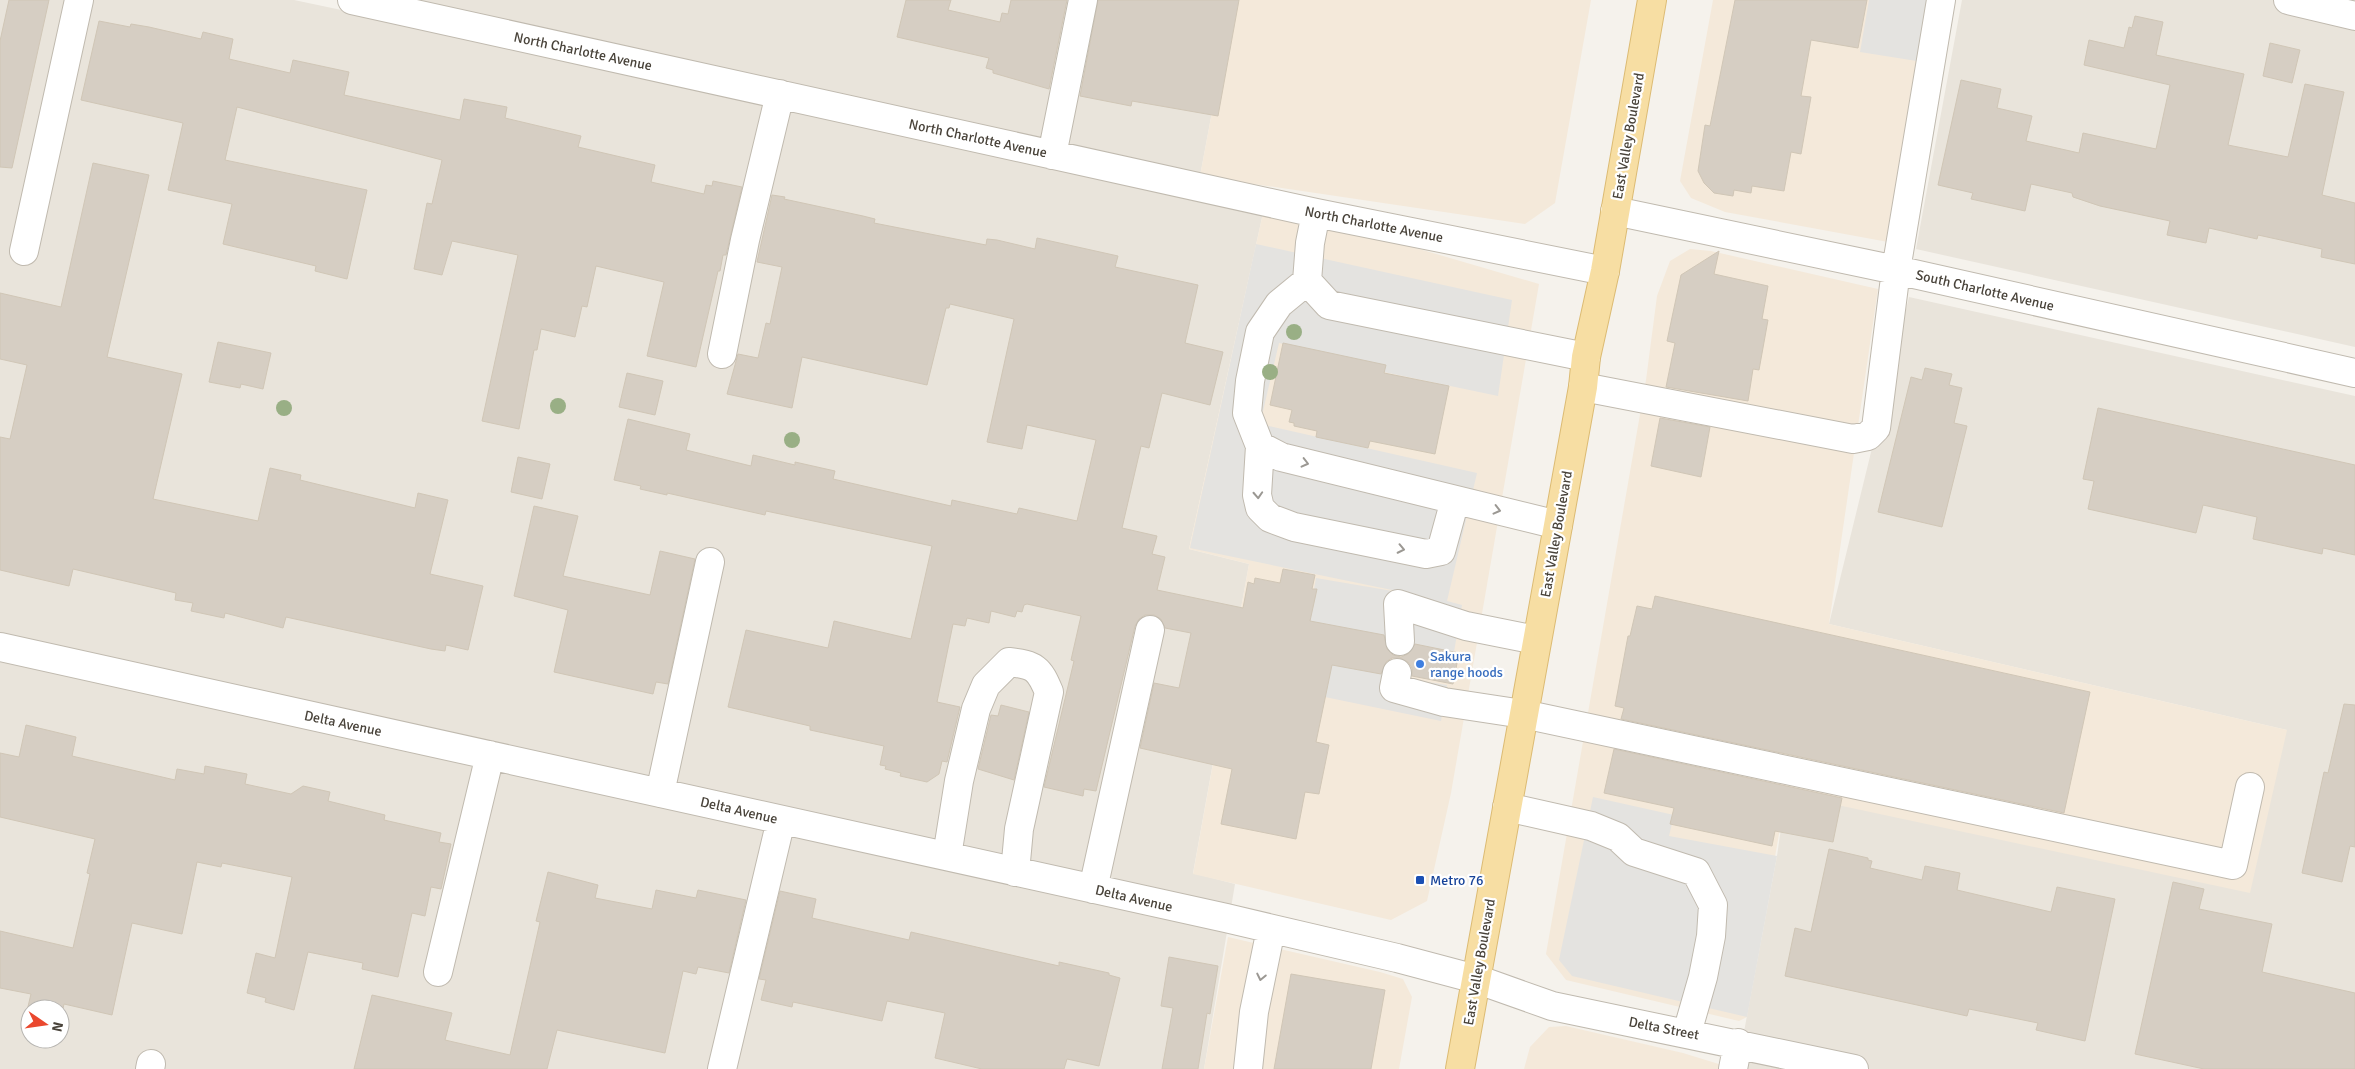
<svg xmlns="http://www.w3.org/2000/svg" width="2355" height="1069" font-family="Signika,sans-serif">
  <rect width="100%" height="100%" fill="#f5f2ec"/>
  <!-- residential -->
  <path fill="#e9e4db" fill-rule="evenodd" d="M 0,0 L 294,0 L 1265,204 L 1189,549 L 1249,564 L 1193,873 L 1235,884 L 1204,1069 L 0,1069 ZM 30,1009 L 60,1009 L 60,1039 L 30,1039 Z
    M 397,0 L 1233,0 L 1200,176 Z
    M 1962,0 L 2355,0 L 2355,347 L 1916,249 Z
    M 1909,297 L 2355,396 L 2355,1069 L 1737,1069 L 1777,856 L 1786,794 L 2287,730 L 1829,624 Z"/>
  <!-- commercial -->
  <path fill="#f4e9da" d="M 1233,0 L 1591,0 L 1555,203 L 1525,224 L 1200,176 Z
    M 1713,0 L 1931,0 L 1888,242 L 1725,212 L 1691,198 L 1680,181 Z
    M 1265,204 L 1539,284 L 1451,793 L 1427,901 L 1391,920 L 1193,874 L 1249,564 L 1189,549 Z
    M 1690,249 L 1711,251 L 1878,289 L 1829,624 L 2287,730 L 2250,893 L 1786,794 L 1747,1017 L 1739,1021 L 1566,980 L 1546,954 L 1646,380 L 1657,296 L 1670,261 Z
    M 1228,937 L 1380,972 L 1403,979 L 1412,997 L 1399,1069 L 1204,1069 Z
    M 1566,1026 L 1683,1053 L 1722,1065 L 1721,1069 L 1524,1069 L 1530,1047 L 1549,1027 Z"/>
  <!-- parking -->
  <path fill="#e4e3e0" d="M 1869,0 L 1933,0 L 1923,62 L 1860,52 Z
    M 1256,244 L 1512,300 L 1498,396 L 1341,363 L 1342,356 L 1279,343 L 1260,424 L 1477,473 L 1447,601 L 1462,605 L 1454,652 L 1390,639 L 1383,675 L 1447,685 L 1441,721 L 1296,691 L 1316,578 L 1416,595 L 1190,548 Z
    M 1593,797 L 1674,815 L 1669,836 L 1777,856 L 1747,1017 L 1572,976 L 1559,960 Z"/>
  <!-- building -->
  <path fill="#d6cec3" stroke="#d0c6b6" d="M 9,0 L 49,0 L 12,168 L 0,167 L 0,41 Z
    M 906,0 L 951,0 L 948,10 L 1000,22 L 1002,13 L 1008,14 L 1011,0 L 1067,0 L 1049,89 L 993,73 L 993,70 L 986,68 L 989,58 L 897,37 Z
    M 1098,0 L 1239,0 L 1218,116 L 1132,101 L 1131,106 L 1080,96 Z
    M 1735,0 L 1867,0 L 1858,48 L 1811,40 L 1801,96 L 1811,97 L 1801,154 L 1791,152 L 1784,191 L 1752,186 L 1751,193 L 1734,190 L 1733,196 L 1714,193 L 1704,183 L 1698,171 L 1705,125 L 1710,126 Z
    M 2135,16 L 2163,22 L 2156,55 L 2244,74 L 2228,145 L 2288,157 L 2305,84 L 2344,92 L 2322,195 L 2355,203 L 2355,264 L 2321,257 L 2322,249 L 2258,235 L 2257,239 L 2209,228 L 2206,243 L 2167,235 L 2170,221 L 2100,206 L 2073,197 L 2072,193 L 2031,184 L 2025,211 L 1971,199 L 1973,193 L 1938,185 L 1961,80 L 2001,89 L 1997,108 L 2032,116 L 2026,141 L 2079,153 L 2083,133 L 2156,149 L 2170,85 L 2084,65 L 2089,40 L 2124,48 L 2129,27 L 2132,28 Z
    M 99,21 L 130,27 L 131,24 L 149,27 L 201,39 L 203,32 L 233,39 L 229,59 L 290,73 L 293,60 L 349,72 L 344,95 L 460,120 L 464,99 L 507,107 L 505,118 L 581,136 L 578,147 L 655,165 L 651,182 L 704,194 L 706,185 L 712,186 L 713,181 L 742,187 L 726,255 L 723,255 L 720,271 L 718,271 L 696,367 L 647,356 L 664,282 L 596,266 L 587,307 L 582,306 L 575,337 L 541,329 L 537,350 L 534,350 L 519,429 L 482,421 L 518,255 L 452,241 L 442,275 L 414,269 L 427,203 L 432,204 L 442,160 L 237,107 L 225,160 L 367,190 L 347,279 L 315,271 L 316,266 L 223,244 L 232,204 L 168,190 L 183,123 L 81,100 Z
    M 2270,43 L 2300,50 L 2292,83 L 2263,76 Z
    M 93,163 L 149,175 L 107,357 L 182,374 L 153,499 L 258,521 L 270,468 L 301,475 L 300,480 L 415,508 L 418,493 L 448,500 L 430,574 L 483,586 L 468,650 L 446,645 L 445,651 L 431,649 L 286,617 L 283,628 L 225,613 L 224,618 L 191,611 L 193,603 L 175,600 L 176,593 L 73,569 L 69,586 L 0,570 L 0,437 L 10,439 L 27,365 L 0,359 L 0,293 L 61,307 Z
    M 772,195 L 785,197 L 784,199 L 863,216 L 875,219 L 874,223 L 986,245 L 987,239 L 997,240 L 1035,249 L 1037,238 L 1118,256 L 1115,267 L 1198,285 L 1185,343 L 1223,352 L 1210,405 L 1162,393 L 1149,448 L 1141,446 L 1122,528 L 1157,536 L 1152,554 L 1165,557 L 1157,590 L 1243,608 L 1248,582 L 1254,584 L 1255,578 L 1280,583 L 1283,569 L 1315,575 L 1312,589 L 1317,589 L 1310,621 L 1384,635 L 1387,649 L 1393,655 L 1401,657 L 1408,654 L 1415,644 L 1459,653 L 1453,684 L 1412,676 L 1412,668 L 1408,662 L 1400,658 L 1392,658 L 1386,662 L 1381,674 L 1332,665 L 1316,742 L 1329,745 L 1319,794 L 1305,792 L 1296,839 L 1221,824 L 1232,769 L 1140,748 L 1154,683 L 1179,688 L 1191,633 L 1165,628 L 1161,619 L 1154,615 L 1145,615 L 1139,619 L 1135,626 L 1096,791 L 1084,789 L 1083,796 L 1044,787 L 1074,661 L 1071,660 L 1081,616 L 1027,604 L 1024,605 L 1022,612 L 1017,611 L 1015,617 L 991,611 L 989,623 L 967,618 L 965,626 L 953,624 L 937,702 L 960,707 L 947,762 L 942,761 L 939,774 L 927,782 L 900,776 L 901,773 L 885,769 L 886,766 L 880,765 L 884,746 L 810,730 L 810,726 L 728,707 L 746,630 L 828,648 L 834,621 L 911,639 L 932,546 L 766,511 L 765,515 L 667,493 L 667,495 L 640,489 L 641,486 L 614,480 L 628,419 L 690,434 L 686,450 L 751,466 L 753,455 L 795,465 L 795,462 L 835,471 L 833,479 L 951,506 L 952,500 L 1017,514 L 1019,508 L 1077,521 L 1096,440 L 1027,425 L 1022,449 L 987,442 L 1014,319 L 950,304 L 949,308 L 946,308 L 927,385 L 802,357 L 792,408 L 727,394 L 738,354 L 758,358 L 766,323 L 770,324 L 782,267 L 757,262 Z
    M 1719,251 L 1714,274 L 1768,286 L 1762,319 L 1768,320 L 1759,370 L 1753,369 L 1748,401 L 1666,387 L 1675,343 L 1667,341 L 1681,275 Z
    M 218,342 L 271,353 L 263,389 L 241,384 L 240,388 L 209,382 Z
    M 1283,343 L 1386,365 L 1384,373 L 1449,386 L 1435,454 L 1370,441 L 1368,448 L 1316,437 L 1317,431 L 1294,426 L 1294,423 L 1289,422 L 1292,410 L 1270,405 Z
    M 1925,368 L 1952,374 L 1949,385 L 1962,388 L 1954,423 L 1967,426 L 1942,527 L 1878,512 L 1911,377 L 1922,380 Z
    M 627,373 L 663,381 L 655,415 L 619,407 Z
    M 2098,408 L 2355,465 L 2355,555 L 2323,548 L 2322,554 L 2253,539 L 2257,517 L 2203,505 L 2196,533 L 2088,509 L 2094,481 L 2083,479 Z
    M 1660,418 L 1710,427 L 1701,477 L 1651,466 Z
    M 518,457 L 550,464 L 542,499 L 511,492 Z
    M 534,506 L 578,516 L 563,576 L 650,595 L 660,551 L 695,559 L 668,684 L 656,682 L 653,694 L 554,672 L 568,610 L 514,596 Z
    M 1655,596 L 2090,692 L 2064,813 L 1621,719 L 1624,708 L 1615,706 L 1628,636 L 1630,636 L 1637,606 L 1652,609 Z
    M 2344,704 L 2355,705 L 2355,847 L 2350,846 L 2342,882 L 2302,873 L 2324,772 L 2328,773 Z
    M 1001,705 L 1029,712 L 1014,780 L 978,769 L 991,715 L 998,716 Z
    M 26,725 L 76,737 L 72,756 L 175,780 L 177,769 L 204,774 L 205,766 L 247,774 L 245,784 L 291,794 L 303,786 L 330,792 L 328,801 L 385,815 L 384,820 L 441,833 L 439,842 L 451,844 L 441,889 L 431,887 L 425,916 L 412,913 L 398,977 L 362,969 L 363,963 L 308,952 L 294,1010 L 265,1002 L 266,998 L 247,993 L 256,953 L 275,958 L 292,877 L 222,863 L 221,867 L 197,862 L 182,934 L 132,923 L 112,1015 L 64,1004 L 60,1023 L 60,1009 L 30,1009 L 30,1016 L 26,1015 L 31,994 L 0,988 L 0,931 L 73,948 L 90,874 L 87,873 L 95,839 L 0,817 L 0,753 L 19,757 Z
    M 1614,749 L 1842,798 L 1833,842 L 1775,831 L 1772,846 L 1670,824 L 1674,808 L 1604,793 Z
    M 1829,849 L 1868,858 L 1868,860 L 1872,861 L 1870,868 L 1922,880 L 1925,866 L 1960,873 L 1957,890 L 2051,912 L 2057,887 L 2115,899 L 2085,1041 L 2036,1030 L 2038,1023 L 1969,1009 L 1967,1016 L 1785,976 L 1795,928 L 1811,932 Z
    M 548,872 L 598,885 L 595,898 L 652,909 L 656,890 L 696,898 L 698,890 L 746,900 L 729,973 L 698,967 L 696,974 L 683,971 L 665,1053 L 557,1030 L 547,1069 L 354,1069 L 372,995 L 452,1013 L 445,1040 L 510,1055 L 540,922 L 536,921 Z
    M 2173,882 L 2204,889 L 2199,909 L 2272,924 L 2262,972 L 2355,993 L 2355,1069 L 2204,1069 L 2135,1054 Z
    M 780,891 L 816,899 L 812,918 L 909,940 L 911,932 L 1059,966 L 1059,962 L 1109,973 L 1109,975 L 1120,978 L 1099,1066 L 1067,1059 L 1064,1069 L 982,1069 L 935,1058 L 945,1013 L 887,1001 L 882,1021 L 793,1002 L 792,1007 L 761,1000 L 766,980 L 759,979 Z
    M 1169,957 L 1218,966 L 1210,1014 L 1207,1013 L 1198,1069 L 1162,1069 L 1173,1008 L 1161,1006 Z
    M 1291,974 L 1385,990 L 1371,1069 L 1274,1069 Z"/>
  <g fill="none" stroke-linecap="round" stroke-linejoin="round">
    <defs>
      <path id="minor" d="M 352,0 L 1316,213 L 1605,271
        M 2288,0 L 2355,16
        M 1052,155 L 1083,0
        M 1615,211 L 1896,270 L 2355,373
        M 1316,213 L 1310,243 L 1307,281 L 1329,305 L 1586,357
        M 24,251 L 79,0
        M 1307,281 L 1279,304 L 1260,332 L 1250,381 L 1247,413 L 1260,446 L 1257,495 L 1260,508 L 1270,518 L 1294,527 L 1426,554 L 1441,551 L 1455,500
        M 722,354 L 745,240 L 780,94
        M 1583,387 L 1853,439 L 1868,436 L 1876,428 L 1896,270 L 1941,0
        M 1260,446 L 1281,457 L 1558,525
        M 1400,641 L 1398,604 L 1466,626 L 1536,640
        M 0,647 L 1226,918 L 1397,958 L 1476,979 L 1552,1006 L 1854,1069
        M 1397,673 L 1394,688 L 1444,702 L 1523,714 L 2233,865 L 2250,787
        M 660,793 L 710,562
        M 1507,807 L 1591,826 L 1618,837 L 1634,852 L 1696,872 L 1713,905 L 1711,936 L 1703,977 L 1687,1033
        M 947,856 L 959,781 L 976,709 L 986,685 L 1009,662 C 1035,665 1039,668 1049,692 L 1019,829 L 1015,872
        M 1093,889 L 1150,630
        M 438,972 L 490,755
        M 150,1069 L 151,1064
        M 722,1069 L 781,820
        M 1248,1069 L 1254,1012 L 1271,929
        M 1733,1069 L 1738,1043"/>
      <path id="major" d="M 1460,1069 L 1583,387 L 1586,357 L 1605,271 L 1652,0"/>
    </defs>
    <!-- minor casing -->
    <use href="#minor" stroke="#c0baaf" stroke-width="30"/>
    <!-- major casing -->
    <use href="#major" stroke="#dcbb73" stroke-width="30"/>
    <!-- minor -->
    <use href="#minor" stroke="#fff" stroke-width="28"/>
    <!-- major -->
    <use href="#major" stroke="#f7dea3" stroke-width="28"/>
  </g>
  <!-- trees -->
  <g fill="#99af85">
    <circle cx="1294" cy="332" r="8"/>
    <circle cx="1270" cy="372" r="8"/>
    <circle cx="558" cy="406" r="8"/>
    <circle cx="284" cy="408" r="8"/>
    <circle cx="792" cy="440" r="8"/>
  </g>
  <!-- one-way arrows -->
  <defs><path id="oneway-chevron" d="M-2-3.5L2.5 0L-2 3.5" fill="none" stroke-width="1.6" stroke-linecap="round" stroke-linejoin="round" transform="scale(1.25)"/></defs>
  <g stroke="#9b9893">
    <use href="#oneway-chevron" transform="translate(1305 463) rotate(14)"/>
    <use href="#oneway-chevron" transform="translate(1258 495) rotate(87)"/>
    <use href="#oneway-chevron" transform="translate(1497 510) rotate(14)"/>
    <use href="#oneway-chevron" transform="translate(1401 549) rotate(12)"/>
    <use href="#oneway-chevron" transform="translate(1261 977) rotate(102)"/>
  </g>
  <!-- markers -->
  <circle fill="#3f7fe0" stroke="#fff" stroke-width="2" cx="1420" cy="664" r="5"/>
  <rect fill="#1a4fb4" stroke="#fff" stroke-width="2" x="1415" y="875" width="10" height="10" rx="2.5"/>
  <g text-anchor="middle" stroke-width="4.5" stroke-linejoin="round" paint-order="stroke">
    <!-- street labels -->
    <g font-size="14" fill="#49433a" stroke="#fff">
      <text transform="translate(583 51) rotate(12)" y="5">North Charlotte Avenue</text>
      <text transform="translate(1628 136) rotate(-80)" y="5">East Valley Boulevard</text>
      <text transform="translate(978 138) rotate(12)" y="5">North Charlotte Avenue</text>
      <text transform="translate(1374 224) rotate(11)" y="5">North Charlotte Avenue</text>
      <text transform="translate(1985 290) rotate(13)" y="5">South Charlotte Avenue</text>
      <text transform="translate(1556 534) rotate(-80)" y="5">East Valley Boulevard</text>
      <text transform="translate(343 723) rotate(12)" y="5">Delta Avenue</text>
      <text transform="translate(739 810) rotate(13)" y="5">Delta Avenue</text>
      <text transform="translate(1134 898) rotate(13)" y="5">Delta Avenue</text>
      <text transform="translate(1479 962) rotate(-80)" y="5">East Valley Boulevard</text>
      <text transform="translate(1664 1028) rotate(11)" y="5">Delta Street</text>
    </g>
    <!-- shop labels -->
    <g font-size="14" fill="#366cbe" stroke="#fff" text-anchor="start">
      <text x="1430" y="661">Sakura<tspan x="1430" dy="16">range hoods</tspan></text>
    </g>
    <!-- transit labels -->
    <g font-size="14" fill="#164399" stroke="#fff" text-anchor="start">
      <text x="1430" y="885">Metro 76</text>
    </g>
  </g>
  <!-- north arrow -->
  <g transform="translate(45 1024) rotate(103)"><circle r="24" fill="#ffffff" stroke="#b6b4b0"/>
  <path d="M0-4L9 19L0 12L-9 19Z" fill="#ea482e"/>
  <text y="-8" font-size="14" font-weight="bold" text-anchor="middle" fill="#49433a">N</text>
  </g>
</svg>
